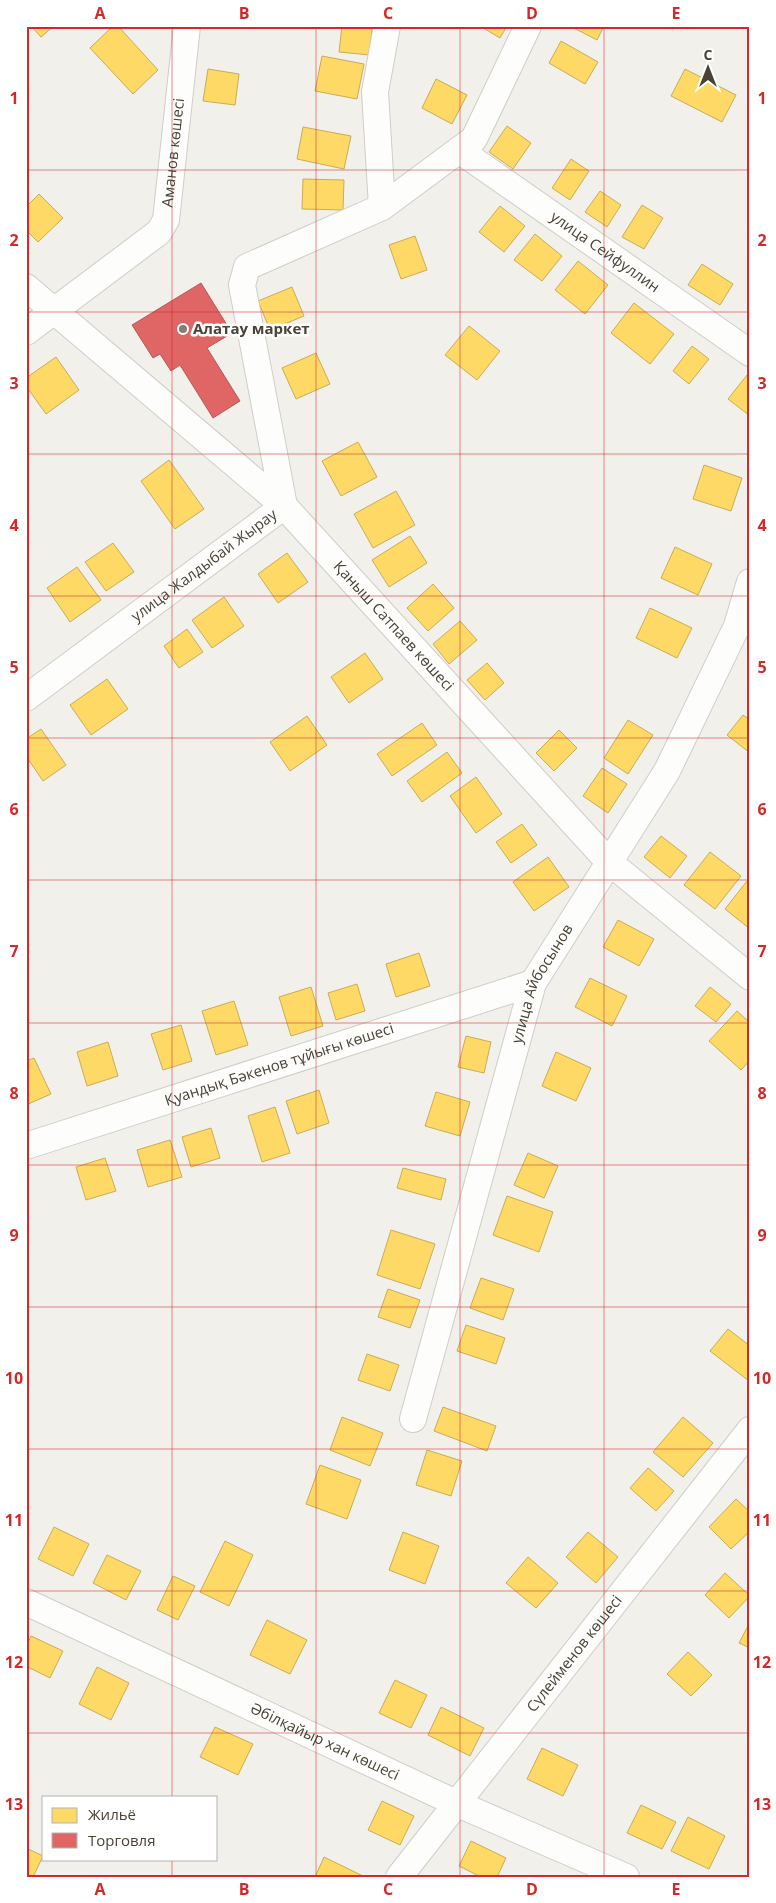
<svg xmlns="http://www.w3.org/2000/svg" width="776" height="1903" font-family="'Open Sans',sans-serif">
  <rect width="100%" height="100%" fill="#f2f0ea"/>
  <!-- homes -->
  <path fill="#ffd966" stroke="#c8ac57" d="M 31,26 L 54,26 L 41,37 Z
    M 113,26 L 118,26 L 158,70 L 133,94 L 90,48 Z
    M 342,26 L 372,27 L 370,55 L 339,52 Z
    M 480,26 L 507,26 L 500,38 Z
    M 570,26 L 604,26 L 597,40 Z
    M 561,41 L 598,62 L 585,84 L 549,63 Z
    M 322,56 L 364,64 L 357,99 L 315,91 Z
    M 208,69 L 239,74 L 235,105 L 203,101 Z
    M 685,69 L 736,95 L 722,122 L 671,96 Z
    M 436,79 L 467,95 L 452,124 L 422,108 Z
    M 507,126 L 531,143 L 513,169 L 489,152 Z
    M 303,127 L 351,136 L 344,169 L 297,159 Z
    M 571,159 L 589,171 L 570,200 L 552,188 Z
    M 303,179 L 344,180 L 343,210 L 302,209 Z
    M 600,191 L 621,205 L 607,227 L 585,212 Z
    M 39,194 L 63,218 L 38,242 L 26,230 L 26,207 Z
    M 642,205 L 663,218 L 644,249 L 622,237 Z
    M 500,206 L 525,226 L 504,252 L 479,232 Z
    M 535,234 L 562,256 L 542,281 L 514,260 Z
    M 415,236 L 427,270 L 401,279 L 389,245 Z
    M 578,261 L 608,285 L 585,314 L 555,290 Z
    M 702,264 L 733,284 L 720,305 L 688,285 Z
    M 292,287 L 304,316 L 270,330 L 258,301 Z
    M 634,303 L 674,334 L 650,364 L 611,333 Z
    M 469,326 L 500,351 L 477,380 L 445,355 Z
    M 692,346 L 709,359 L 689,384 L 673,371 Z
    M 316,353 L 330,384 L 296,399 L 282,368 Z
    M 56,357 L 79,390 L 46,414 L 26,386 L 26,378 Z
    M 747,375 L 750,377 L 750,416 L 728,399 Z
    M 358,442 L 377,477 L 341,496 L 322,461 Z
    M 169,460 L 204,509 L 175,529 L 141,481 Z
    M 704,465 L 742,478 L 731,511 L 693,499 Z
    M 396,491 L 415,525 L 373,548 L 354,514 Z
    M 410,536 L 427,563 L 389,587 L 372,560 Z
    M 113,543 L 134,572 L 106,591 L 85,562 Z
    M 675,547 L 712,564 L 698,595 L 661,578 Z
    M 287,553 L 308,582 L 278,603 L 258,574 Z
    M 77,567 L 101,600 L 70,622 L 47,588 Z
    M 433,584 L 454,608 L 428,631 L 407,608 Z
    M 224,597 L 244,626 L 212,648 L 192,620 Z
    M 650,608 L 692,628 L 677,658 L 636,638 Z
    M 460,621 L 477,640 L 449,664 L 433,644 Z
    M 187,629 L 203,652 L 179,668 L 164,646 Z
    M 365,653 L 383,679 L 349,703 L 331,677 Z
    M 487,663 L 504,683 L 485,700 L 467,680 Z
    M 107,679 L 128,709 L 91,735 L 70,705 Z
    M 743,715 L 750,720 L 750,753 L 727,735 Z
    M 307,716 L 327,745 L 290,771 L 270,742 Z
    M 628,720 L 653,735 L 628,774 L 604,758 Z
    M 422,723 L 437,745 L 392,776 L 377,754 Z
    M 41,729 L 66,765 L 43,781 L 26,756 L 26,739 Z
    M 559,730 L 577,748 L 554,771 L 536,753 Z
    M 447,752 L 462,773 L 422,802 L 407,781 Z
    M 602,768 L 627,784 L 608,813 L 583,796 Z
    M 476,777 L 502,814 L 476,833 L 450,796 Z
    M 522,824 L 537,845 L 511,863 L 496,842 Z
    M 661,836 L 687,856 L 670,878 L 644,857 Z
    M 710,852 L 741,876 L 715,909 L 684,885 Z
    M 548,857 L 569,887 L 534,911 L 513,882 Z
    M 747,881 L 750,884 L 750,929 L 725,909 Z
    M 618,920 L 654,939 L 639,966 L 603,947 Z
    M 419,953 L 430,986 L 396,997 L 386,964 Z
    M 590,978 L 627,996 L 612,1026 L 575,1007 Z
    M 357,984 L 365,1011 L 336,1020 L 328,993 Z
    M 311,987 L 323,1026 L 291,1036 L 279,997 Z
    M 710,987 L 731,1004 L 716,1022 L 695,1006 Z
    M 234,1001 L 248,1045 L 216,1055 L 202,1011 Z
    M 737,1011 L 750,1023 L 750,1060 L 741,1070 L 709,1041 Z
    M 181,1025 L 192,1061 L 163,1070 L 151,1034 Z
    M 466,1036 L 491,1042 L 484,1073 L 458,1067 Z
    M 108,1042 L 118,1076 L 87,1086 L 77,1052 Z
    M 556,1052 L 591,1068 L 576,1101 L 542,1086 Z
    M 34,1058 L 51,1094 L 26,1105 L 26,1061 Z
    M 319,1090 L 329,1123 L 297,1134 L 286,1101 Z
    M 436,1092 L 470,1102 L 460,1136 L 425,1126 Z
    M 275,1107 L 290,1153 L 262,1162 L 248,1116 Z
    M 211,1128 L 220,1158 L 191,1167 L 182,1137 Z
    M 170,1140 L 182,1177 L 148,1187 L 137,1150 Z
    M 528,1153 L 558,1166 L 544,1198 L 514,1185 Z
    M 105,1158 L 116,1191 L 86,1200 L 76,1167 Z
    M 403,1168 L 446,1179 L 441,1200 L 397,1188 Z
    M 507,1196 L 553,1212 L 539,1252 L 493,1235 Z
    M 391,1230 L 435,1244 L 420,1289 L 377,1275 Z
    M 481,1278 L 514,1289 L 503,1320 L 470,1308 Z
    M 388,1289 L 420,1300 L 410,1328 L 378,1317 Z
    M 466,1325 L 505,1338 L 496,1364 L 457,1351 Z
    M 728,1329 L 750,1346 L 749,1381 L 710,1351 Z
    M 367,1354 L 399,1365 L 390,1391 L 358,1380 Z
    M 443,1407 L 496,1426 L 487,1451 L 434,1431 Z
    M 342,1417 L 383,1433 L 370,1466 L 330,1450 Z
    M 683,1417 L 713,1443 L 683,1477 L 653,1452 Z
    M 427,1450 L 462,1461 L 451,1496 L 416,1485 Z
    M 320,1465 L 361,1480 L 347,1519 L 306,1504 Z
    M 648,1468 L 674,1491 L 656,1511 L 630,1488 Z
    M 736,1499 L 750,1512 L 750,1531 L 731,1549 L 709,1527 Z
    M 54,1527 L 89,1544 L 73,1576 L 38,1559 Z
    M 403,1532 L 439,1546 L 425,1584 L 389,1570 Z
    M 588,1532 L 618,1557 L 596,1583 L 566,1557 Z
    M 225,1541 L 253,1555 L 229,1606 L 200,1592 Z
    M 107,1555 L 141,1571 L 126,1600 L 93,1583 Z
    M 528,1557 L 558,1583 L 536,1608 L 506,1583 Z
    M 725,1573 L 750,1596 L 729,1618 L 705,1595 Z
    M 173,1576 L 195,1586 L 178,1620 L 157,1610 Z
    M 267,1620 L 307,1640 L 290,1674 L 250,1655 Z
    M 750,1622 L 750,1648 L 739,1643 Z
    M 31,1636 L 63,1651 L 50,1678 L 26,1666 L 26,1647 Z
    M 688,1652 L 712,1675 L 691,1696 L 667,1674 Z
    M 97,1667 L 129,1683 L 111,1720 L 79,1704 Z
    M 395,1680 L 427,1695 L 411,1728 L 379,1713 Z
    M 441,1707 L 484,1728 L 470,1756 L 428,1735 Z
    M 215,1727 L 253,1744 L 238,1775 L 200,1757 Z
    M 542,1748 L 578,1765 L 563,1796 L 527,1779 Z
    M 382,1801 L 414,1816 L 400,1845 L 368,1830 Z
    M 641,1805 L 676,1822 L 662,1849 L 627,1833 Z
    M 688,1817 L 725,1836 L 709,1869 L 671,1851 Z
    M 471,1841 L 506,1858 L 497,1877 L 481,1877 L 459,1866 Z
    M 26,1848 L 43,1856 L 33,1877 L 26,1877 Z
    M 324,1857 L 365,1877 L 315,1877 Z"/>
  <!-- shops -->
  <path fill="#e06666" stroke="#b35b57" d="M 201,283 L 232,333 L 207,348 L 240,401 L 213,418 L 180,365 L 171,371 L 160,354 L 153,358 L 132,325 Z"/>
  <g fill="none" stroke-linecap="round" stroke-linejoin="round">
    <defs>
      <g id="minor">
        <path id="s1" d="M 459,150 L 750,353"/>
        <path d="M 382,207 L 474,139 L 528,26"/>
        <path id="s2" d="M 26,287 L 284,506 L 609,862 L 750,977"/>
        <path id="s3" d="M 26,332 L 159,232 L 166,220 L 187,26"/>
        <path id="s4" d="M 26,698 L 284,506 L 242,285 L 247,267 L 382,207 L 375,92 L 387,26"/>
        <path id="s5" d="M 26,1146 L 533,983"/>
        <path id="s6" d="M 413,1419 L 533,983 L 667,771 L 737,626 L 750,582"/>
        <path id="s7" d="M 26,1602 L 458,1804 L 626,1877"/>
        <path id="s8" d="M 399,1877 L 750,1430"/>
      </g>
    </defs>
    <!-- minor casing -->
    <use href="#minor" stroke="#d0cdc7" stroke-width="28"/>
    <!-- minor -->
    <use href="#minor" stroke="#fdfdfc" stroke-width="26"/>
  </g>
  <!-- grid -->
  <path fill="none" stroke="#d62828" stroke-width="1" stroke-opacity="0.55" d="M 172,26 L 172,1797M 316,26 L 316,1877M 460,26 L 460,1877M 604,26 L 604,1877M 26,170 L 750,170M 26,312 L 750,312M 26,454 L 750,454M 26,596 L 750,596M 26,738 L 750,738M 26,880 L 750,880M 26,1023 L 750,1023M 26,1165 L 750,1165M 26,1307 L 750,1307M 26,1449 L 750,1449M 26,1591 L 750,1591M 26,1733 L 750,1733M 172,1859 L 172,1877"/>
  <!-- markers -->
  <circle fill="#847f74" stroke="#fff" stroke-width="2" cx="183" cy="329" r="5"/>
  <g text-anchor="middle" stroke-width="5" stroke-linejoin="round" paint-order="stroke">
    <!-- street labels -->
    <g font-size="15" fill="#494235" stroke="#fff">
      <text dy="5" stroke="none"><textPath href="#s3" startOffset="248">Аманов көшесі</textPath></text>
      <text dy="5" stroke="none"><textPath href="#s1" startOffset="178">улица Сейфуллин</textPath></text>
      <text dy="5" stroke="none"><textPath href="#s4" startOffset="222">улица Жалдыбай Жырау</textPath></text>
      <text dy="5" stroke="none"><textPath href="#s2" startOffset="501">Қаныш Сатпаев көшесі</textPath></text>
      <text dy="5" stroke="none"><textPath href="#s6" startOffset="455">улица Айбосынов</textPath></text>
      <text dy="5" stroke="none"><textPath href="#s5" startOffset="266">Қуандық Бәкенов тұйығы көшесі</textPath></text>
      <text dy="5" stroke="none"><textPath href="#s8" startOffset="284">Сүлейменов көшесі</textPath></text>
      <text dy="5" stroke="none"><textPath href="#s7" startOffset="330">Әбілқайыр хан көшесі</textPath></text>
    </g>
    <!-- poi labels -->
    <g font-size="15" font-weight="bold" fill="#494235" stroke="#fff" text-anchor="start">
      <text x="193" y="334">Алатау маркет</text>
    </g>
  </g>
  <!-- border -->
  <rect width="776" height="1903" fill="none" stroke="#ffffff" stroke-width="55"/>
  <!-- legend -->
  <rect x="42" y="1796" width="175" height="65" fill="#ffffff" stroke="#b6b3ae"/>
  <rect x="52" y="1808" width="25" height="15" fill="#ffd966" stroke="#b6b3ae"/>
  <text x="88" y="1820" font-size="15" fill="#494235">Жильё</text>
  <rect x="52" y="1833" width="25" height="15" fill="#e06666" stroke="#b6b3ae"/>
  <text x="88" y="1846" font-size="15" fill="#494235">Торговля</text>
  <!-- north arrow -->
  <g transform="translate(708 68)" stroke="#ffffff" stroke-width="4" paint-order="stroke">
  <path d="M0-4L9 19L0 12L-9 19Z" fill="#494235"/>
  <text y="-8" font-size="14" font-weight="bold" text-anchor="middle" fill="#494235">С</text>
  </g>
  <rect x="28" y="28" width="720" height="1848" fill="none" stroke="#d62828" stroke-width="2"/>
  <g font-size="16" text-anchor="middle" font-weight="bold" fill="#d62828">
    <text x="100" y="19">A</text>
    <text x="244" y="19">B</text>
    <text x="388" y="19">C</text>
    <text x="532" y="19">D</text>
    <text x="676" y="19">E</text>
    <text x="14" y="104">1</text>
    <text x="762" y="104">1</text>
    <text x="14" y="246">2</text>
    <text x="762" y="246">2</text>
    <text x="14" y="389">3</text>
    <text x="762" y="389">3</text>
    <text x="14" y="531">4</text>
    <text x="762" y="531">4</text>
    <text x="14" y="673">5</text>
    <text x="762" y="673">5</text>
    <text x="14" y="815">6</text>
    <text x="762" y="815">6</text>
    <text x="14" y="957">7</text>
    <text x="762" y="957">7</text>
    <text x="14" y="1099">8</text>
    <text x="762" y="1099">8</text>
    <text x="14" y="1241">9</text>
    <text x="762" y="1241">9</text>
    <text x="14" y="1384">10</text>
    <text x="762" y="1384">10</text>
    <text x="14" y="1526">11</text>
    <text x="762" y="1526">11</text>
    <text x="14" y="1668">12</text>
    <text x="762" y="1668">12</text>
    <text x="14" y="1810">13</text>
    <text x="762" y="1810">13</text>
    <text x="100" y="1895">A</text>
    <text x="244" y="1895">B</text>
    <text x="388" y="1895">C</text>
    <text x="532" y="1895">D</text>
    <text x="676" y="1895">E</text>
  </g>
</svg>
